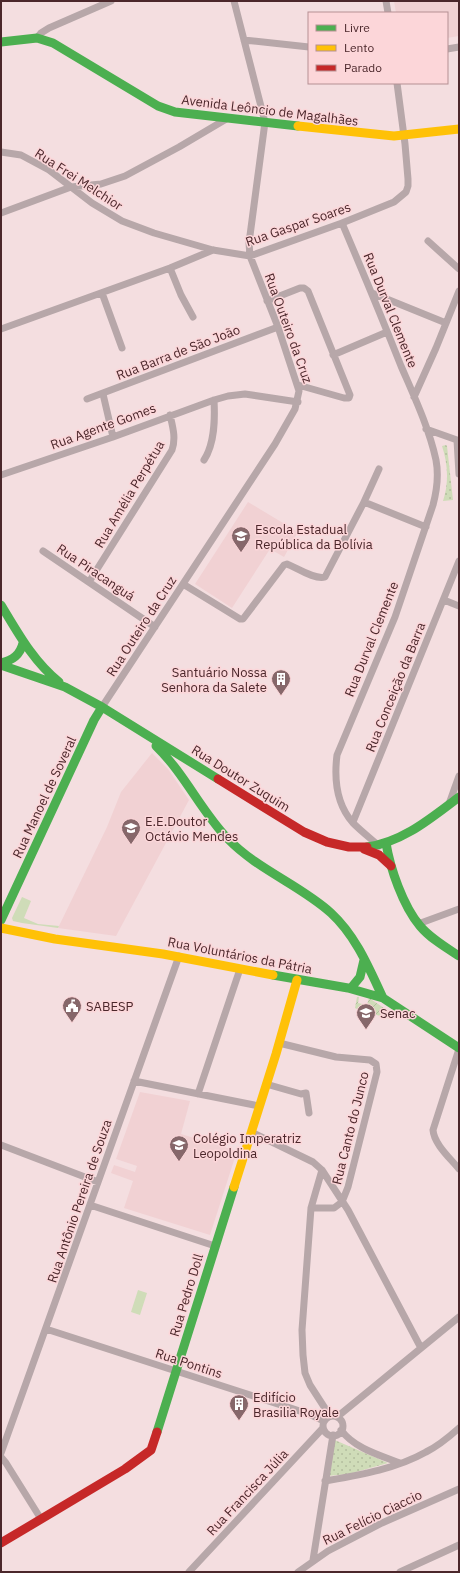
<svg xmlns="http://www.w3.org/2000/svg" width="460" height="1573" font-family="'IBM Plex Sans',sans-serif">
  <defs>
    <pattern id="park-dots" width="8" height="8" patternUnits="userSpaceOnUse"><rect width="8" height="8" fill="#cfdcb8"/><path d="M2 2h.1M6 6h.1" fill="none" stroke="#b3bd9e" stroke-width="1.8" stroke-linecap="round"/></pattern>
    <pattern id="garden-furrows" width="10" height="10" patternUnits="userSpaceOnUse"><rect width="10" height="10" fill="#cfdcb8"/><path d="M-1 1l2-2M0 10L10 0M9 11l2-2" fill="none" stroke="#b3bd9e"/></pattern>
  </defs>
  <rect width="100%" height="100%" fill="#f4dee0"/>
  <!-- built -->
  <path fill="#f1d1d3" d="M 394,1 L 459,1 L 459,36 L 447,38 L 447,13 L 396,13 Z
    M 248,502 L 298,532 L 284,557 L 270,549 L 232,608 L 195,584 Z
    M 152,753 L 168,769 L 189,800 L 116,936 L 58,928 L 107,827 L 121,792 Z
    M 140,1092 L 190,1101 L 181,1134 L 237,1151 L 210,1235 L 124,1208 L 133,1181 L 111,1173 L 114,1165 L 135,1172 L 137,1166 L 116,1159 Z"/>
  <!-- grass -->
  <path fill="#cfdcb8" d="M 22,897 L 31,901 L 24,918 L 38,924 L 59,926 L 58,928 L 22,923 L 13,921 L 12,918 Z
    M 138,1290 L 147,1293 L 140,1315 L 131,1312 Z"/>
  <!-- park -->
  <path fill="url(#park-dots)" d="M 446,445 L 447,446 L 453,500 L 443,501 C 449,483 448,464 442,446 Z
    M 330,1438 L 388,1463 L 349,1474 L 327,1476 Z"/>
  <!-- garden -->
  <path fill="url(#garden-furrows)" d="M 357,997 L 359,997 L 358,1003 L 367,1005 L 369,998 L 393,1014 L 390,1019 L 357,1009 L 355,1008 Z"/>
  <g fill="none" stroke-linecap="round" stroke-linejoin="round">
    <!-- street -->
    <path stroke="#b7a7a9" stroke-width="7" d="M 386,1 L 388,13
      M 37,38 L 41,33 L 49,28 L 111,1
      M 244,40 L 309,47
      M 447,49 L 459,47
      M 1,152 L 21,155 L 49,170 L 92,203 L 122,221 L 154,233 L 213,250 L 250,256 L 342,223 L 394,202 L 406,192 L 408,186 L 408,179 L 405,144 L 397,83
      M 1,213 L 71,187 L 101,184 L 125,176 L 179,147 L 228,118
      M 342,223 C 362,270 382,318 401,366 C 414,396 429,428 436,460 C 439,476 437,490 433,505 L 395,617 L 337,755 C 334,779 336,804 353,823 C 361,831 370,838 379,846
      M 428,241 L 459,269
      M 170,268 L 181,295 L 193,317
      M 102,293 L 122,348
      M 372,293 L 446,323
      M 267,301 L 300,288 L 304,288 L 308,291 L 350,395 L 349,398 L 344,398 L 298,385
      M 1,329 L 170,268 L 213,250
      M 333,355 L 387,332
      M 103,394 L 113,437
      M 414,397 L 436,348 L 459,291
      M 87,399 L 278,327
      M 426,429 L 457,440 L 459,474
      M 204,460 C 215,443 215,419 214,400
      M 1,475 L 113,437 L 214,400 L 228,396 L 245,394 L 298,402
      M 364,502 L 379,469
      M 43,551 L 155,627
      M 89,582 L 172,450 C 176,438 173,428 170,415
      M 183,584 L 240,619 L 243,619 L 284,565 L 287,564 C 297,568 315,580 325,577 L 364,502 L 426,527
      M 444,600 L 459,606
      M 102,707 L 275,444 L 295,409 L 299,391 L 278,327 L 250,256 L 249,243 L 265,122 L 234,1
      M 449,804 L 459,776
      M 353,822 L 459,561
      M 418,924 L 459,909
      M 279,1043 L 336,1057 L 370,1060 L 376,1064 L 377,1072 L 348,1187 L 342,1202 L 334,1208 L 311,1208
      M 459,1049 L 433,1130 C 434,1144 450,1158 459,1169
      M 134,1081 L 259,1106
      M 266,1084 L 301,1094 L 306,1093 L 309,1113
      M 198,1094 L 240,969
      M 251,1132 L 313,1162 L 322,1170 L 348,1210 L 421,1348
      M 1,1145 L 98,1182
      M 322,1170 L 311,1208 L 302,1330 L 303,1355 L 305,1373 L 310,1385 L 330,1416
      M 90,1205 L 215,1246
      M 46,1329 L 309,1414 L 324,1421
      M323 1426a10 10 0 1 1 20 0a10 10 0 1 1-20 0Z
      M 337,1417 L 459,1317
      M 341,1430 C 354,1448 379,1455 400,1463
      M 1,1453 L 179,956
      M 1,1457 L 6,1463 L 41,1519
      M 325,1481 C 359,1475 396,1469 426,1452 C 438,1446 449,1437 459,1428
      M 313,1560 L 333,1435
      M 189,1572 L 323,1428
      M 298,1572 L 328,1551 L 382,1523 L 459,1489
      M 400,1572 L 459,1545"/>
    <!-- fast -->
    <path stroke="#4caf50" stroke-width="9" d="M 1,42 L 37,38 L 53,43 L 158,106 L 175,112 L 298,126
      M 1,605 C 18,633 33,661 59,682
      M 1,663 C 13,660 20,655 23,643
      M 1,665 L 65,687 L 102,707
      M 156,746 C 185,774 201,811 228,839 C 258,870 300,885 331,913 C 356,936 369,968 383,998
      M 386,843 C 390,868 403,906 420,926 C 430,938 445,947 459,956
      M 367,847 C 403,842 431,818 459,797
      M 1,920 L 94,720 L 102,707 L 218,779
      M 273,975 L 348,988 L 383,998 L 459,1048
      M 351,988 L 360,977 L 364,960
      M 157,1432 L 234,1187"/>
    <!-- slow -->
    <path stroke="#ffc107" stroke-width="9" d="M 298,126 L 394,136 L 459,129
      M 1,928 L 55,939 L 163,954 L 273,975
      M 234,1187 L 276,1054 L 297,980"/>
    <!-- jam -->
    <path stroke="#c62828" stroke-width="9" d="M 218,779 L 304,832 L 327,842 L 349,847 L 367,847
      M 364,849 L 379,855 L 391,866
      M 1,1543 L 125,1469 L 151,1450 L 157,1432"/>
  </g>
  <!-- icons -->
  <defs>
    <symbol id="school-pin" viewBox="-11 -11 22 30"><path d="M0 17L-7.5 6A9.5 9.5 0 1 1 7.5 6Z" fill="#86676a" stroke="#fcd6d9"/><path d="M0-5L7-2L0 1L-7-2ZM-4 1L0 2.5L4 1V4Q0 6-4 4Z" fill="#fff"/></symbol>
    <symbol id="building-pin" viewBox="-11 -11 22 30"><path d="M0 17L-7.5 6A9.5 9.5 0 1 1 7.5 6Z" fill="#86676a" stroke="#fcd6d9"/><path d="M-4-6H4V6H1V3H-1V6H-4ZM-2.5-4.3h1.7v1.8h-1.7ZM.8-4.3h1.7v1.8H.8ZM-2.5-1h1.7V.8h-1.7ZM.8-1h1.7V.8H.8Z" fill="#fff"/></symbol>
    <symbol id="civic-pin" viewBox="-11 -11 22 30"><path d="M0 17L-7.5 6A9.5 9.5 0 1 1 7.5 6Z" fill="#86676a" stroke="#fcd6d9"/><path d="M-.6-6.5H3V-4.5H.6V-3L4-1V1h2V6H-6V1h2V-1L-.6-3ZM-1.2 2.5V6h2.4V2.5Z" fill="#fff"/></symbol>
    <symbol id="university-pin" viewBox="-11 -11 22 30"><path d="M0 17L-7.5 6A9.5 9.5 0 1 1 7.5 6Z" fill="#86676a" stroke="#fcd6d9"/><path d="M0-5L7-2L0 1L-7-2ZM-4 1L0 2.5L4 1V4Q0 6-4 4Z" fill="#fff"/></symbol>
  </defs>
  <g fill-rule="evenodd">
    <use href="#school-pin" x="230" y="525" width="22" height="30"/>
    <use href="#building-pin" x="270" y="668" width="22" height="30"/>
    <use href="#school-pin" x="120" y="817" width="22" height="30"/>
    <use href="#civic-pin" x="61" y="995" width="22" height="30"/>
    <use href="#university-pin" x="355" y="1002" width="22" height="30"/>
    <use href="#school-pin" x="168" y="1134" width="22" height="30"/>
    <use href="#building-pin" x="228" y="1393" width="22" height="30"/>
  </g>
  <g text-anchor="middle" stroke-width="3" stroke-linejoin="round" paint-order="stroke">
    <!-- street labels -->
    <g font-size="13" fill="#4b272b" stroke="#fcd6d9">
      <text transform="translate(270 110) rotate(7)" y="5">Avenida Leôncio de Magalhães</text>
      <text transform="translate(79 179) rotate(33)" y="5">Rua Frei Melchior</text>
      <text transform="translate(298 224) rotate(-19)" y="5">Rua Gaspar Soares</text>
      <text transform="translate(391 310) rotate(68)" y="5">Rua Durval Clemente</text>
      <text transform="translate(289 328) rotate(70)" y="5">Rua Outeiro da Cruz</text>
      <text transform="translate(178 352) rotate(-21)" y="5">Rua Barra de São João</text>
      <text transform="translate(103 426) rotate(-20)" y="5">Rua Agente Gomes</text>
      <text transform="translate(129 494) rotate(-59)" y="5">Rua Amélia Perpétua</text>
      <text transform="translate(96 572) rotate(34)" y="5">Rua Piracanguá</text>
      <text transform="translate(141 626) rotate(-57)" y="5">Rua Outeiro da Cruz</text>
      <text transform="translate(371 639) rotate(-68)" y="5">Rua Durval Clemente</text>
      <text transform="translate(395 687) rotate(-68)" y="5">Rua Conceição da Barra</text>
      <text transform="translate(241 778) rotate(32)" y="5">Rua Doutor Zuquim</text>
      <text transform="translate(44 797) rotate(-65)" y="5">Rua Manoel de Soveral</text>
      <text transform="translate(240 955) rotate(11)" y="5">Rua Voluntários da Pátria</text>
      <text transform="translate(350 1128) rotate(-76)" y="5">Rua Canto do Junco</text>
      <text transform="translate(79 1201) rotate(-71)" y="5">Rua Antônio Pereira de Souza</text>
      <text transform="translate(186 1295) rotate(-73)" y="5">Rua Pedro Doll</text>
      <text transform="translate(189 1363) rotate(18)" y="5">Rua Pontins</text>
      <text transform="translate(247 1492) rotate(-47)" y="5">Rua Francisca Júlia</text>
      <text transform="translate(372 1517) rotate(-26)" y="5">Rua Felício Ciaccio</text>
    </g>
    <!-- poi labels -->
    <g font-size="13" fill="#4b272b" stroke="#fcd6d9" text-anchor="start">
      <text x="255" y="534">Escola Estadual<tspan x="255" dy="15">República da Bolívia</tspan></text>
      <text x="267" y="677" text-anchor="end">Santuário Nossa<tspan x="267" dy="15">Senhora da Salete</tspan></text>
      <text x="145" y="826">E.E.Doutor<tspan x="145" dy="15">Octávio Mendes</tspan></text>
      <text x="86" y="1011">SABESP</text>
      <text x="380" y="1018">Senac</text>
      <text x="193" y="1143">Colégio Imperatriz<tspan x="193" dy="15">Leopoldina</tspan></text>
      <text x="253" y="1402">Edifício<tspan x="253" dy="15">Brasilia Royale</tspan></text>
    </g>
  </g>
  <!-- border -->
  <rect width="460" height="1573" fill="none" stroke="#4b272b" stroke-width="4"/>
  <!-- legend -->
  <rect x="308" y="12" width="140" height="72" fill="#fcd6d9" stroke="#b59093"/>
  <rect x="316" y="25" width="20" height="6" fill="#4caf50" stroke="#b59093"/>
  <text x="344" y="32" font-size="12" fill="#4b272b">Livre</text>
  <rect x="316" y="45" width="20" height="6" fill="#ffc107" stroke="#b59093"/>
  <text x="344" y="52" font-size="12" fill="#4b272b">Lento</text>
  <rect x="316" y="65" width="20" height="6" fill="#c62828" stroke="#b59093"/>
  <text x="344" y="72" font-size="12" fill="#4b272b">Parado</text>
</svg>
